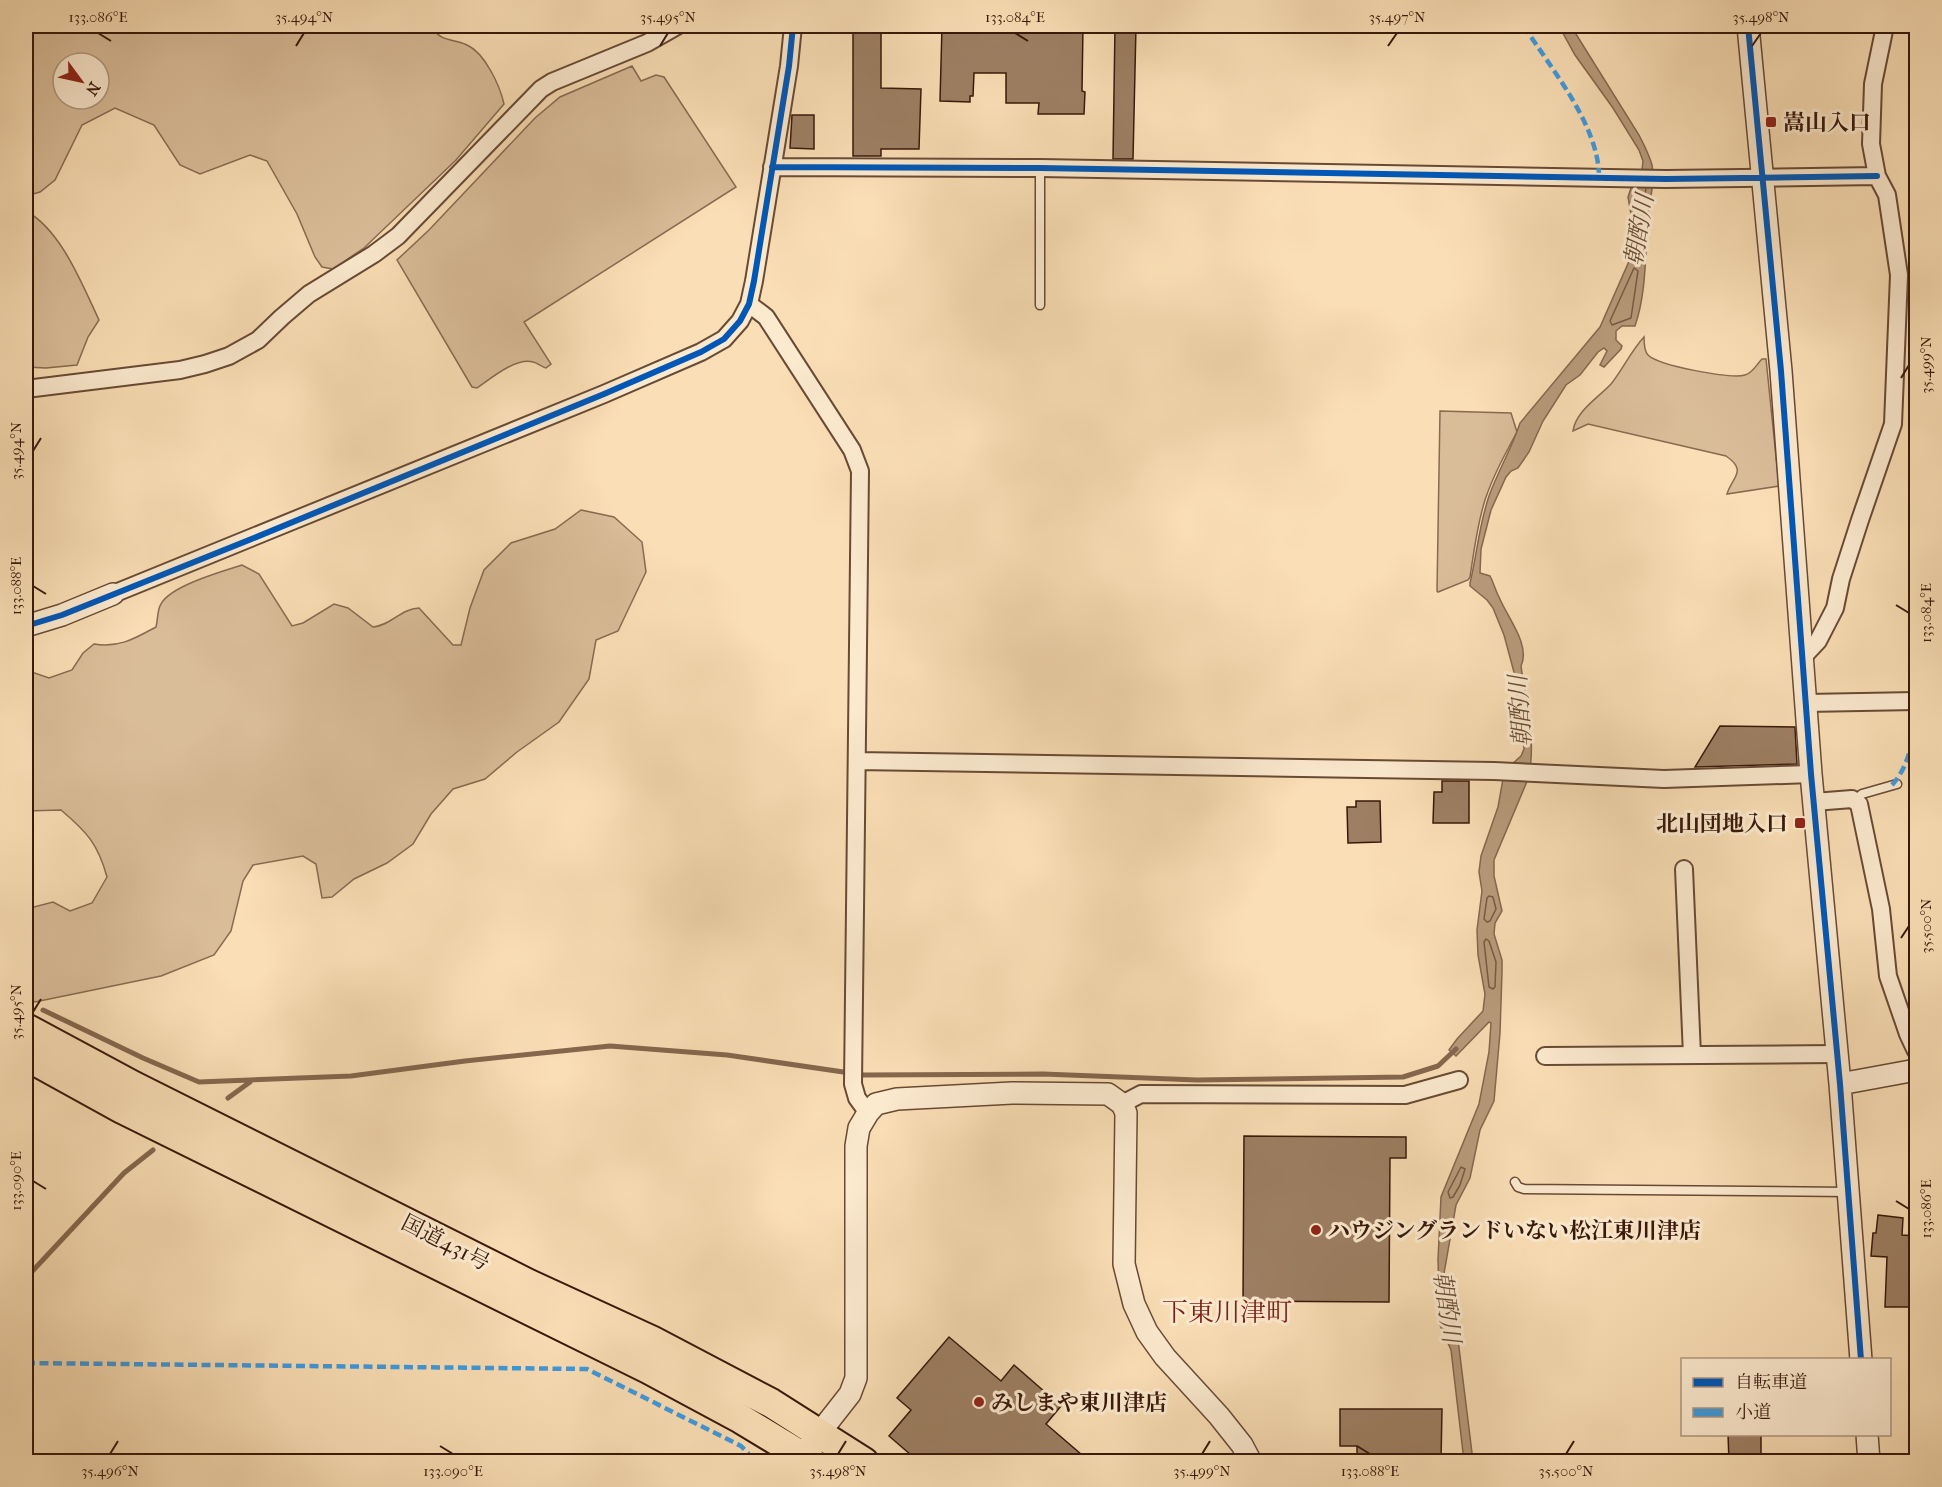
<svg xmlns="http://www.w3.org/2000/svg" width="1942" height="1487" font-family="'IM FELL French Canon','Noto Serif JP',serif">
  <rect width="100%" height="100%" fill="#fadeb5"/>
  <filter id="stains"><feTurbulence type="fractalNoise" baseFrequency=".00333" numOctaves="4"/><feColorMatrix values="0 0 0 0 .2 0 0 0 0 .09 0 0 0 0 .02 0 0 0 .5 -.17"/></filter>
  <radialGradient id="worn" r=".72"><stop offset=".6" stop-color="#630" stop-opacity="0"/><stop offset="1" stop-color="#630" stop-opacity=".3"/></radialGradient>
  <!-- green -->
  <path fill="#d9bc98" stroke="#886a51" stroke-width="1.5" fill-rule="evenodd" d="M 26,26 L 431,26 C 441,43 453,38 467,45 C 485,53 500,86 504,104 L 456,160 L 364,248 L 333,269 L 322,267 L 315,257 L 297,214 L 267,161 L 250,155 L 200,174 L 180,165 L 154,125 L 115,108 L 82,125 L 55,180 L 40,192 L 26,196 ZM 63,63 L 99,63 L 99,99 L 63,99 Z
    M 632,66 L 641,81 L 656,75 L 664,77 L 736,187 L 524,322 L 551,364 L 546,368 C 542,367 538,363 533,362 C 516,357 490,379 477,388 L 472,387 L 397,260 L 429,230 L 535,118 L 560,97 Z
    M 26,211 C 61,230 82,284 99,320 L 88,337 L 77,365 L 46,368 L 26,367 Z
    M 1644,337 C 1644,343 1644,351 1648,355 C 1659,366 1731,379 1745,375 C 1753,373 1756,365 1762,359 L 1766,359 L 1779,486 L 1727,494 C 1732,477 1748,471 1726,456 L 1588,424 L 1573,431 C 1576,411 1598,398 1611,384 C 1623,369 1631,351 1644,337 Z
    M 1440,411 L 1511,413 L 1517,432 C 1505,454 1493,476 1485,500 C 1477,525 1474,551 1470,577 L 1468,580 L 1438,592 L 1437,591 Z
    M 581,510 L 614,517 L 642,542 L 646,572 L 618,631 L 596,640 L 589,679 L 559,722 L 517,752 L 485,779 L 453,789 L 431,814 L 413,844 L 387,863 L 354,879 L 332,897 L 322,898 L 316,864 L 303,856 L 253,865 L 243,881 L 231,931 L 214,955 L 161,976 L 35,1002 L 26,996 L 26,909 L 53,902 L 70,911 L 92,903 L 107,877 C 98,844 87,832 61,810 L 26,811 L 26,670 L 49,678 L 72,670 L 83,653 L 94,644 C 119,648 134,639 156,627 C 158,620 157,610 161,604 C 170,586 223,571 242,565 L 259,574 L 292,626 L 303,623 L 334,604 L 348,608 L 373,627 C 392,625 400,609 419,608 L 453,645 L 461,645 L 470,608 L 484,570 L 511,543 L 555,529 Z"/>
  <!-- water -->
  <path fill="#b89b7b" stroke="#85674e" stroke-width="1.5" d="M 1559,26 L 1571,26 L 1639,135 C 1644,145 1649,154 1652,165 C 1655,182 1650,198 1648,215 C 1645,252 1647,291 1635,326 L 1622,326 L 1616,331 L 1616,340 L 1622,346 L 1621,349 L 1604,367 L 1600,365 L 1607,351 L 1604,348 L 1598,352 L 1580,375 L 1566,385 L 1543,421 L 1529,452 L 1518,468 L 1511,471 L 1506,477 L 1491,510 L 1481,549 L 1480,573 L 1490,576 C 1494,583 1495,590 1499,597 C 1507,617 1531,645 1521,666 C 1526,703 1537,743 1528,779 L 1494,860 L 1494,876 L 1502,911 L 1495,923 L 1494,934 L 1502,960 L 1502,972 L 1500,1033 L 1494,1101 L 1480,1130 L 1470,1178 L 1456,1205 L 1443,1279 L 1445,1287 L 1453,1299 L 1473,1461 L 1464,1461 L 1451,1350 L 1440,1325 L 1438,1260 L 1441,1197 L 1479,1104 L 1489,1052 L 1491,1023 L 1489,1022 L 1456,1056 L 1449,1050 L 1457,1039 L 1483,1011 L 1485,994 L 1478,955 L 1477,930 L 1482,891 L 1479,872 L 1481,856 L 1498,807 L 1503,779 L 1511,765 L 1521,756 L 1524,749 L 1515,676 L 1504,635 L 1493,608 L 1487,600 L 1470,586 L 1470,583 C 1477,554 1479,525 1489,496 C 1498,471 1512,448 1520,423 L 1600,327 L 1630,259 L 1633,225 L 1628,197 L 1632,185 L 1642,170 L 1643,161 L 1639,150 L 1613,108 L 1575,55 Z"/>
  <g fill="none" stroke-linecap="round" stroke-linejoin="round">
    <!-- shore -->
    <path stroke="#785a42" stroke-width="1.5" d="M 1637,188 C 1634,198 1634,206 1637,216 L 1639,217 L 1642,215 L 1646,188
      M 1634,268 L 1638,271 L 1631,318 L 1612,325 L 1610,321 Z
      M 1489,896 L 1493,897 L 1496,909 L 1490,921 L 1487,922 L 1484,919 L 1487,898 Z
      M 1486,939 L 1489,941 L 1496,962 L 1495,987 L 1493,989 L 1489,987 L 1484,942 Z
      M 1461,1167 L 1465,1169 L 1460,1185 L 1453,1197 L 1450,1198 L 1448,1192 Z"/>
    <!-- stream -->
    <path stroke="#85674e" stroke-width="5" d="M 43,1010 L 143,1058 L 199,1082 L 351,1076 L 465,1061 L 610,1046 L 727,1055 L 864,1075 L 1043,1074 L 1197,1080 L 1403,1077 L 1438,1066 L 1456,1049
      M 228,1098 L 250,1082
      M 26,1278 L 124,1173 L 153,1150"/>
  </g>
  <!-- building -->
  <path fill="#9d7f63" stroke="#38180a" stroke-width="1.5" d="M 853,26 L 881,26 L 881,88 L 921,89 L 919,149 L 881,149 L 881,156 L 853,156 Z
    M 942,26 L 1083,26 L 1082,91 L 1085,92 L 1084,114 L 1038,114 L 1039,103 L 1006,103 L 1006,73 L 974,73 L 973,96 L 970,96 L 970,102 L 940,101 Z
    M 1115,26 L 1136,26 L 1133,159 L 1113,159 Z
    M 792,115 L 814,115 L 814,149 L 790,148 Z
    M 1720,726 L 1795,727 L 1797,764 L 1695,767 Z
    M 1442,781 L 1469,781 L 1469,823 L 1433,823 L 1434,792 L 1442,792 Z
    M 1356,801 L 1380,801 L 1381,842 L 1348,843 L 1347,807 L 1356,807 Z
    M 1244,1136 L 1406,1137 L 1406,1158 L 1390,1158 L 1389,1302 L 1243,1301 Z
    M 1878,1215 L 1903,1218 L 1902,1235 L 1917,1236 L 1917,1307 L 1885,1307 L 1887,1257 L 1871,1256 L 1873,1233 L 1876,1233 Z
    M 949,1337 L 1001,1381 L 1014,1365 L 1061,1406 L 1046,1424 L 1089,1461 L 918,1461 L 889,1436 L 911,1410 L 897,1398 Z
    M 1340,1409 L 1442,1409 L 1441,1461 L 1357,1461 L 1357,1446 L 1340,1446 Z
    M 1728,1434 L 1761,1434 L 1761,1461 L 1729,1461 Z"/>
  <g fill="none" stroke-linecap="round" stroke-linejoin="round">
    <defs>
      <path id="service" d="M 1040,168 L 1040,305
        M 1855,800 L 1862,794 L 1897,784
        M 1515,1182 L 1518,1187 L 1524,1189 L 1848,1192"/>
      <path id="minor" d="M 772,167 L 1040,168 L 1666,179 L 1877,176
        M 749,304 L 766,317 L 852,450 L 860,471 L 853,1084 L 857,1098 L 868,1113
        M 26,389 L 180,370 L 205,364 L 229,356 L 258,340 L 282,317 L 309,294 L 374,254 L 398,236 L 541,89 L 552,82 L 647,43 L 677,26
        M 113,594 L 604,394 L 701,352 L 724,339 L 740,321 L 749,304 L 754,281 L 789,66 L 793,26
        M 1803,657 L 1818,641 L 1835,608 L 1841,579 L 1860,520 L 1893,424 L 1899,275 L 1887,195 L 1877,176 L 1871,144 L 1873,84 L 1885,26
        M 1806,703 L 1916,701
        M 857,761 L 1494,771 L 1664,779 L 1811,774
        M 1814,802 L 1852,799 L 1859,804 L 1881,909 L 1888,976 L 1908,1034 L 1916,1051
        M 1684,869 L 1692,1055
        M 1545,1056 L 1837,1054
        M 1122,1104 L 1141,1094 L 1405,1095 L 1459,1080"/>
      <path id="tertiary" d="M 1748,26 L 1781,371 L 1811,774 L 1840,1084 L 1861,1360
        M 26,626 L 62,615 L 113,594
        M 1840,1084 L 1916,1070
        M 1867,1434 L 1869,1462
        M 810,1445 L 850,1394 L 856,1378 L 856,1146 L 859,1128 L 868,1113 L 876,1104 L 897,1099 L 1012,1093 L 1108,1094 L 1122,1104 L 1126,1113 L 1124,1264 L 1134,1304 L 1147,1332 L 1165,1357 L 1219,1416 L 1242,1445 L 1251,1462"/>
      <path id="trunk" d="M 26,1028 L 134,1086 L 529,1284 L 651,1340 L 771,1403 L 864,1462
        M 26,1056 L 122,1109 L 648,1369 L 741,1419 L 812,1462"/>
    </defs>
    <!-- service casing -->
    <use href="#service" stroke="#684a35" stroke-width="11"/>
    <!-- minor casing -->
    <use href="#minor" stroke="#684a35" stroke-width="20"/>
    <!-- tertiary casing -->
    <use href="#tertiary" stroke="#684a35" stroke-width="24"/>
    <!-- trunk casing -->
    <use href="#trunk" stroke="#38180a" stroke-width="32"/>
    <!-- service -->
    <use href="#service" stroke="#fceacf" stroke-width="8"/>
    <!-- minor -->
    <use href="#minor" stroke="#fceacf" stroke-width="16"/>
    <!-- tertiary -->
    <use href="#tertiary" stroke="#fceacf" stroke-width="21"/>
    <!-- trunk -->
    <use href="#trunk" stroke="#fadeb5" stroke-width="28"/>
    <!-- quiet -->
    <path stroke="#3e9ade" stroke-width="4.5" stroke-dasharray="9 4.5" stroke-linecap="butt" d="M 1524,26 C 1551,69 1599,125 1599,177
      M 1892,785 C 1910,765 1912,741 1916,716
      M 26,1363 L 587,1369 L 741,1446 L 748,1453 L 748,1462"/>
    <defs>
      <path id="cycleway" d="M 1748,26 L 1781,371 L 1811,774 L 1840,1084 L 1861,1360
        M 772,167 L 1040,168 L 1666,179 L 1877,176
        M 26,626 L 62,615 L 249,540 L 604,394 L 701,352 L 724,339 L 740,321 L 749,304 L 754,281 L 789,66 L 793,26"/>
    </defs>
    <!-- cycleway casing -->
    <use href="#cycleway" stroke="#fceacf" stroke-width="10"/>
    <!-- cycleway -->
    <use href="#cycleway" stroke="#0057b8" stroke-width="6"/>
  </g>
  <!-- ticks -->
  <path fill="none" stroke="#38180a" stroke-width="2" d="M 98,33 L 111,41M 1015,33 L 1028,41M 296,46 L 304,33M 660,46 L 668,33M 1388,46 L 1397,33M 1752,46 L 1761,33M 1901,378 L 1909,365M 33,451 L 41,438M 33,586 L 46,594M 1896,605 L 1909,613M 1901,938 L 1909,926M 33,1012 L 41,999M 33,1181 L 46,1189M 1896,1201 L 1909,1209M 440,1446 L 453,1454M 1357,1446 L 1370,1454M 110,1454 L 118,1441M 838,1454 L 846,1441M 1202,1454 L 1210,1441M 1566,1454 L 1574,1441"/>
  <!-- markers -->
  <g fill="#8f2418" stroke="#fceacf" stroke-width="2">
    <rect x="1765" y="116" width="12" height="12" rx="3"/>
    <rect x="1794" y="817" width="12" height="12" rx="3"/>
    <circle cx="1316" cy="1230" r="6"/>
    <circle cx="979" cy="1402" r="6"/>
  </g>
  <g text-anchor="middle" stroke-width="6" stroke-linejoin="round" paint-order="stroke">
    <!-- poi labels -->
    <g font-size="22" font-weight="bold" fill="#38180a" stroke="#fceacf" text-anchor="start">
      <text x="1783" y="130">嵩山入口</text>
      <text x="1788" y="831" text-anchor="end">北山団地入口</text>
      <text x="1328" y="1238">ハウジングランドいない松江東川津店</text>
      <text x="991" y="1410">みしまや東川津店</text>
    </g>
    <!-- street labels -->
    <g font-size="22" fill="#38180a" stroke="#fceacf">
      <text transform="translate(446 1242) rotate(27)" y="8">国道431号</text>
    </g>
    <!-- water labels -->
    <g font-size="24" font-style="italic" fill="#6b4c37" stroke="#fceacf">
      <text transform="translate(1639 230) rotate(-80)" y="8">朝酌川</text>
      <text transform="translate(1520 711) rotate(-94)" y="8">朝酌川</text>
      <text transform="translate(1447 1307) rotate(82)" y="8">朝酌川</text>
    </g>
    <!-- quarter labels -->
    <g font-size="26" fill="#7a1f14" stroke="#fceacf">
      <text x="1227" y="1321">下東川津町</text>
    </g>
  </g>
  <!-- margin -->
  <rect width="1942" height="1487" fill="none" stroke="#fadeb5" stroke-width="66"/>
  <!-- legend -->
  <rect x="1681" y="1358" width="210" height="78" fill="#fceacf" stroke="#ae9680" stroke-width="1.5"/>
  <rect x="1693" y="1378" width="30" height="9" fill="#0057b8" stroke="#ae9680" stroke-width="1.5"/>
  <text x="1735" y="1388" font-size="18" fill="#38180a">自転車道</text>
  <rect x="1693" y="1408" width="30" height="9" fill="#3e9ade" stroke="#ae9680" stroke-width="1.5"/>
  <text x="1735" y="1418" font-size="18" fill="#38180a">小道</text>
  <!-- north arrow -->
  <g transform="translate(81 81) rotate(123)"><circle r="28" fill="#fceacf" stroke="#ae9680" stroke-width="1.5"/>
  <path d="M0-4.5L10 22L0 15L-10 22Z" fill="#8f2418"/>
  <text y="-9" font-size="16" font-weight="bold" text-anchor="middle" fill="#38180a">N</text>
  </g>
  <rect x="33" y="33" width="1876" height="1421" fill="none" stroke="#38180a" stroke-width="2"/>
  <g font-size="15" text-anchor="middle" fill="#38180a">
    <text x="98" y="22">133.086°E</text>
    <text x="304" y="22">35.494°N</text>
    <text x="668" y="22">35.495°N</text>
    <text x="1015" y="22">133.084°E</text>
    <text x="1397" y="22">35.497°N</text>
    <text x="1761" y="22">35.498°N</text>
    <text transform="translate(1926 365) rotate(-90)" y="5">35.499°N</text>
    <text transform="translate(16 451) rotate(-90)" y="5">35.494°N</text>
    <text transform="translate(16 586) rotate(-90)" y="5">133.088°E</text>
    <text transform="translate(1926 613) rotate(-90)" y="5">133.084°E</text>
    <text transform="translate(1926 926) rotate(-90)" y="5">35.500°N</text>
    <text transform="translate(16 1012) rotate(-90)" y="5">35.495°N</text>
    <text transform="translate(16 1181) rotate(-90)" y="5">133.090°E</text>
    <text transform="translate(1926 1209) rotate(-90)" y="5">133.086°E</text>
    <text x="110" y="1476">35.496°N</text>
    <text x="453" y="1476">133.090°E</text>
    <text x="838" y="1476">35.498°N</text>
    <text x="1202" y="1476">35.499°N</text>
    <text x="1370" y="1476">133.088°E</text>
    <text x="1566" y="1476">35.500°N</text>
  </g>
  <rect width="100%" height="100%" filter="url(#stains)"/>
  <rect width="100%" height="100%" fill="url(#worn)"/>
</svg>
